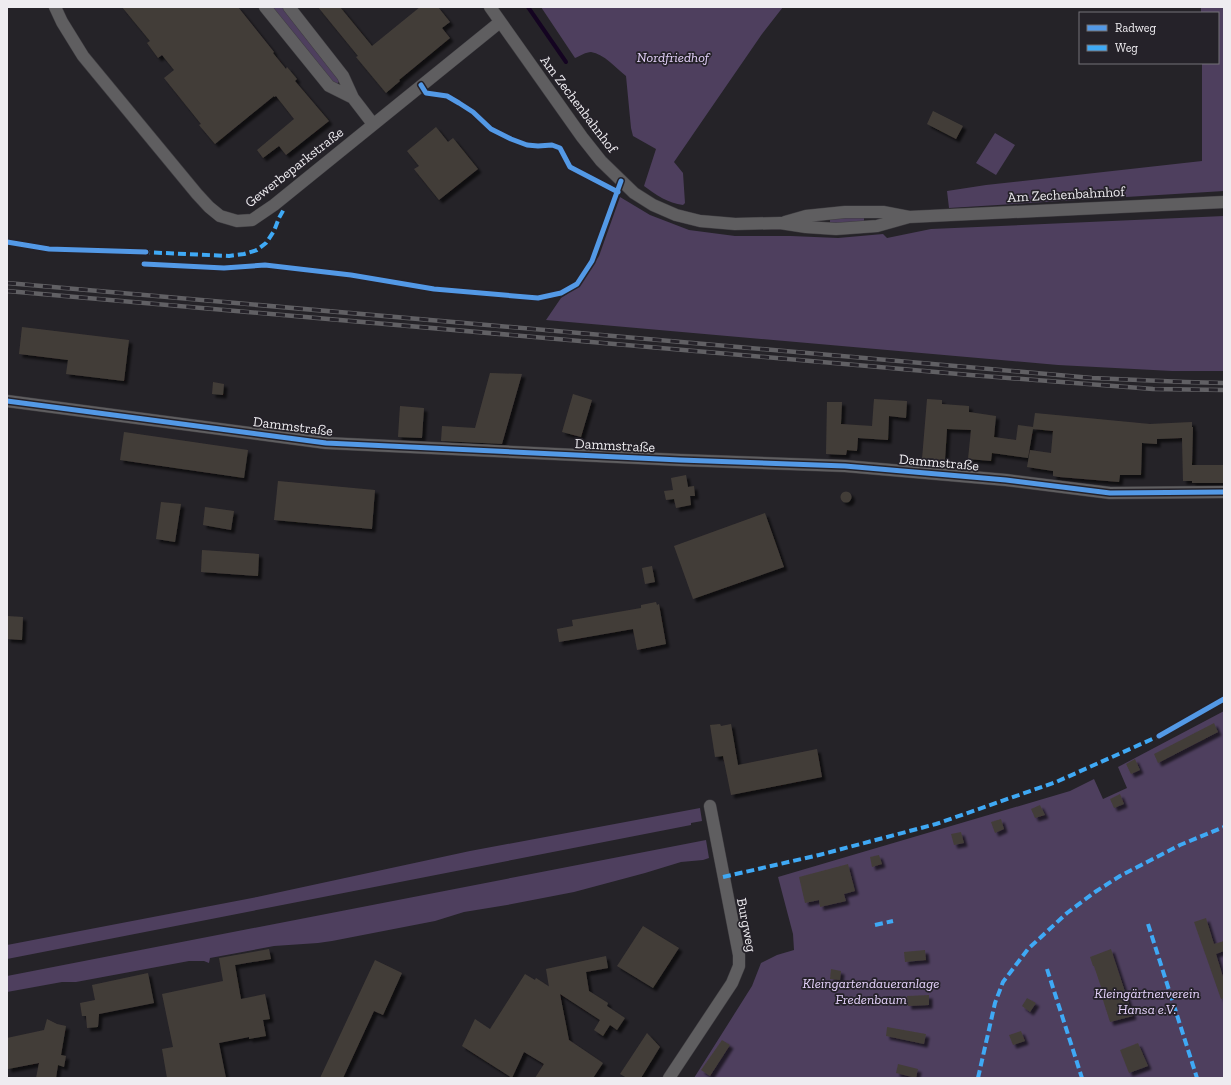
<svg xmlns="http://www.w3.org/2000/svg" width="1231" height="1085" font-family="'Zilla Slab',serif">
  <defs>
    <filter id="shadow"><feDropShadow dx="3.5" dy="3.5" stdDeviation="1" flood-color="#0009"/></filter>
  </defs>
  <rect width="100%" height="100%" fill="#252328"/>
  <!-- green -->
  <path fill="#4e3f5e" d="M 268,7 L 285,7 L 341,75 L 339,82 L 335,85 Z
    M 541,7 L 783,7 L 762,34 L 709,111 L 674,162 L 683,173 L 685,203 L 683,205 C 668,203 656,195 644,186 L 656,149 L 633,136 L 631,128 L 626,76 C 616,68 604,54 591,52 C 586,52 580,56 575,58 Z
    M 1201,7 L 1224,7 L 1224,191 L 949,208 L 947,191 L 986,185 L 1202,161 L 1202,63 L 1218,63 L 1218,13 L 1201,13 Z
    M 995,133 L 1015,145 L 996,175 L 976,163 Z
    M 620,197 L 650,215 L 689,230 L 735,236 L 791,236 L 838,238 L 883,234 L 887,238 L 931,229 L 1224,216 L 1224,371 L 1172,371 L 1058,365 L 546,320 L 561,298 L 567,294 L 585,277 L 599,256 Z
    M 864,216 L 864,222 L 830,224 L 830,218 Z
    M 1224,711 L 1224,1078 L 694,1078 L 752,986 L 761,963 L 777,955 L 794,950 L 793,934 L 778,877 L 1070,791 L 1094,779 L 1103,799 L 1127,788 L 1118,767 Z
    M 700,808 L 702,821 L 691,823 L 691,825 L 7,959 L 7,945 L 257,897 L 470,851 Z
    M 706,840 L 709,858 L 703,860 L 681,862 L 645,873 L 574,892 L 507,905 L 464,912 L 435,921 L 332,941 L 318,943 L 274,946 L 210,958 L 209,963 L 204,961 L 189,961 L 76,982 L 62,982 L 7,992 L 7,976 Z"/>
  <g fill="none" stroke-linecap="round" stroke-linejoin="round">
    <!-- stream -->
    <path stroke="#140421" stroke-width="4" d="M 528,7 L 566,62"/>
  </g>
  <!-- building -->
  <path fill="#433d38" filter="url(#shadow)" d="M 122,7 L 238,7 L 274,52 L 273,53 L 286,69 L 287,67 L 297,79 L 295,81 L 329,121 L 286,155 L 279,146 L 263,158 L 257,150 L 294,119 L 276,96 L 274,97 L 274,96 L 215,144 L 199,125 L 201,124 L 164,78 L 174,70 L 162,55 L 158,58 L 147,43 L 150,41 Z
    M 318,7 L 340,7 L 372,46 L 420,7 L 438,7 L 450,22 L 442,28 L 450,38 L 399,80 L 400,81 L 386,93 L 356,57 L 358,56 Z
    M 933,111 L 963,126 L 956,139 L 927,124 Z
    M 436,127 L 448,142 L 453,138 L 478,169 L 439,200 L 414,169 L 419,166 L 407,151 Z
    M 22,327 L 129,340 L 124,381 L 66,374 L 68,360 L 19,354 Z
    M 490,373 L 522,374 L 502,444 L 441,441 L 442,426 L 475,428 Z
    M 213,382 L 224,384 L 223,395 L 212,394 Z
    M 573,394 L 592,400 L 581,437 L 562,432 Z
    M 874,399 L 907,401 L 906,418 L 889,416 L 888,440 L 858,438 L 857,451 L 847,450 L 846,455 L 826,454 L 827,402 L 842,402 L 841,424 L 872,426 Z
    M 927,399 L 942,400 L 942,404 L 969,406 L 969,412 L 996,416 L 994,437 L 1016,440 L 1018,425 L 1033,427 L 1035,413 L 1150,424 L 1192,422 L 1192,427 L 1193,427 L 1192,465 L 1224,465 L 1224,483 L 1192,483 L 1192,481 L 1183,481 L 1182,438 L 1157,439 L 1157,444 L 1142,443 L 1141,475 L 1120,475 L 1119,482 L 1059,477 L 1053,476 L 1053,471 L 1027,467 L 1030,450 L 1051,453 L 1053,431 L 1033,429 L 1028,458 L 992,453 L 991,461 L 968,459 L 971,430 L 947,429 L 945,460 L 922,459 Z
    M 400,406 L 424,408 L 422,438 L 398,437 Z
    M 124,432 L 248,450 L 244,478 L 120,460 Z
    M 686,475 L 688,487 L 694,486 L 695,496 L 690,496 L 691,505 L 676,508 L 674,499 L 666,500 L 664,491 L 673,490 L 671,478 Z
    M 278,481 L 375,490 L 372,529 L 274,520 Z
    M840.5 497a5.5 5.5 0 1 1 11 0a5.5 5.5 0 1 1-11 0Z
    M 161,502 L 181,504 L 175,542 L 156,539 Z
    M 205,507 L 234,511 L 231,530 L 203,525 Z
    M 765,513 L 784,567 L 693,599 L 674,546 Z
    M 202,550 L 259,554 L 258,576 L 201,572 Z
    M 652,566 L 655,582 L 645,584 L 642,568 Z
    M 656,602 L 657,605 L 659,604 L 666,644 L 637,650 L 633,629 L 559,642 L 557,629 L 573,626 L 572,620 L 641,608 L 641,605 Z
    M 7,616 L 23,617 L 22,640 L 7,639 Z
    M 1214,723 L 1218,732 L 1158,763 L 1154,754 Z
    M 720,724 L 721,726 L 731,724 L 738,765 L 817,749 L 822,777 L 731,795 L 723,756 L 715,757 L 710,725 Z
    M 1135,759 L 1140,770 L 1131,774 L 1126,764 Z
    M 1120,794 L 1124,804 L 1114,808 L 1110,799 Z
    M 1040,805 L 1045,815 L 1035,818 L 1031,809 Z
    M 1001,819 L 1004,829 L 995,833 L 991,822 Z
    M 961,832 L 964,843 L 954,845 L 951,834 Z
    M 879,855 L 882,864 L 872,867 L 870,857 Z
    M 848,864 L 855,891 L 844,894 L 846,901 L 820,907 L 819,900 L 805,903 L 799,877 Z
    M 1206,918 L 1214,944 L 1224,941 L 1224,951 L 1216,954 L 1224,980 L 1224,998 L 1221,999 L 1194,922 Z
    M 643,926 L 679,948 L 653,988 L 617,966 Z
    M 269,949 L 271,959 L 235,965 L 241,999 L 265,994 L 270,1019 L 263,1020 L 266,1036 L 249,1039 L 249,1037 L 219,1043 L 226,1078 L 167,1078 L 162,1049 L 173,1047 L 162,994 L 223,981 L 219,958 Z
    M 1111,949 L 1133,1016 L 1110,1022 L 1102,997 L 1104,996 L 1094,966 L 1093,966 L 1090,957 Z
    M 925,950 L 926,960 L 905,962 L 904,952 Z
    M 606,956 L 608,968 L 586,972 L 589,991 L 608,1003 L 607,1006 L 625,1018 L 617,1030 L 610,1025 L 603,1036 L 594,1030 L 600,1020 L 560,994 L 569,1040 L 603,1063 L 593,1078 L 535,1078 L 544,1064 L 524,1052 L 512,1078 L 462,1046 L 475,1019 L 490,1029 L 525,974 L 535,980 L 536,978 L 559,993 L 549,987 L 546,969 Z
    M 375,960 L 402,973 L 383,1015 L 374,1011 L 343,1078 L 320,1078 Z
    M 831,969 L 841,971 L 840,980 L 830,979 Z
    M 148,973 L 154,1003 L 99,1014 L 98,1027 L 87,1028 L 86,1016 L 82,1016 L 80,1003 L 95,1000 L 92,985 Z
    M 929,995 L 929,1005 L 908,1006 L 907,996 Z
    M 1027,998 L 1036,1003 L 1030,1012 L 1022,1006 Z
    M 47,1019 L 57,1024 L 66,1026 L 61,1055 L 66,1056 L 64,1067 L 58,1065 L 56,1078 L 36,1078 L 39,1063 L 8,1069 L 7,1061 L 7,1038 L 44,1030 Z
    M 887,1027 L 926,1034 L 924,1044 L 886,1036 Z
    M 1021,1031 L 1025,1041 L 1013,1045 L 1009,1035 Z
    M 647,1033 L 660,1047 L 641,1078 L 627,1078 L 620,1074 Z
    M 722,1040 L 730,1045 L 710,1076 L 701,1070 Z
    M 1138,1043 L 1148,1066 L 1129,1073 L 1120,1050 Z
    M 898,1064 L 918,1069 L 916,1078 L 896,1073 Z"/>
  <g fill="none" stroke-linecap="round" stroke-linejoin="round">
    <defs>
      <path id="street" d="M 55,7 L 62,22 L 83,56 L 197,194 L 209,207 L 220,216 L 237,221 L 252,220 L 274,205 L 500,22
        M 265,7 L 329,86 L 353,98
        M 289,7 L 343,76 L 353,98 L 373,124
        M 490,7 L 582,137 L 601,161 L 634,193 L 653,205 L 676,215 L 700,221 L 735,224 L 780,223 L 806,227 L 836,229 L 877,226 L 909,217
        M 785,222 L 806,216 L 845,212 L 883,212 L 909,217 L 1224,202
        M 7,401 L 326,443 L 680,460 L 845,466 L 1006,480 L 1110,493 L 1224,492
        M 669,1078 L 732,983 L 739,966 L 739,955 L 710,806"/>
    </defs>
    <!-- street casing -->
    <use href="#street" stroke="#3f3d41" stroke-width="13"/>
    <!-- street -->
    <use href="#street" stroke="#5f5e60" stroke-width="12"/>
    <defs>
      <path id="rail" d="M 7,283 L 1092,378 L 1185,382 L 1224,383
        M 7,291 L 970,375 L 1153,389 L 1224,390"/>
    </defs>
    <!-- rail casing -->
    <use href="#rail" stroke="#616064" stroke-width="4.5"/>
    <!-- rail -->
    <use href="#rail" stroke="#252229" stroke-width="3" stroke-dasharray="9" stroke-linecap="butt"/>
    <!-- quiet -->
    <path stroke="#3fa9f5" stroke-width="4" stroke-dasharray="8 4" stroke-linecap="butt" d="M 142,252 L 229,256 L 244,254 L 257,250 L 266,243 L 274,231 L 279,218 L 284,209
      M 723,877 L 819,855 L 936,824 L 1056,782 L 1159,736
      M 1148,924 L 1197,1078
      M 875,925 L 893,921
      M 1047,969 L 1082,1078
      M 978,1078 L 995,1003 L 1003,982 L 1028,949 L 1067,913 L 1095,892 L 1120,876 L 1180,845 L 1224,827"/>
    <defs>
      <path id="cycleway" d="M 421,85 L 426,93 L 447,96 L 459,103 L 473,112 L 491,129 L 511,139 L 527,145 L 538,146 L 552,145 L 560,148 L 570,167 L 618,192
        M 7,242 L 49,249 L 146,252
        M 144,264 L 224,268 L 265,265 L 351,275 L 434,289 L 538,298 L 561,293 L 577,284 L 592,261 L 621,181
        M 7,401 L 326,443 L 680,460 L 845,466 L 1006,480 L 1110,493 L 1224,492
        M 1159,736 L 1224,699"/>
    </defs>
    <!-- cycleway casing -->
    <use href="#cycleway" stroke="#252229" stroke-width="8"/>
    <!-- cycleway -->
    <use href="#cycleway" stroke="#5399e6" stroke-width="5"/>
  </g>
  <g text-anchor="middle" stroke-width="3.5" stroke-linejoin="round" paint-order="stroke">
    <!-- park labels -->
    <g font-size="14" font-style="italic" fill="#e4d1fa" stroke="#252229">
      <text x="673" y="62">Nordfriedhof</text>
      <text x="871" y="988">Kleingartendaueranlage<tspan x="871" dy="16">Fredenbaum</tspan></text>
      <text x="1147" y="998">Kleingärtnerverein<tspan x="1147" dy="16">Hansa e.V.</tspan></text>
    </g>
    <!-- street labels -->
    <g font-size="14" fill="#eeecf0" stroke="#252229">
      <text transform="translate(579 104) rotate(53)" y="5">Am Zechenbahnhof</text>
      <text transform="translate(294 167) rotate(-38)" y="5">Gewerbeparkstraße</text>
      <text transform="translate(1066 194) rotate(-3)" y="5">Am Zechenbahnhof</text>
      <text transform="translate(293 426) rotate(7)" y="5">Dammstraße</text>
      <text transform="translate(615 445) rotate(3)" y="5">Dammstraße</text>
      <text transform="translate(939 462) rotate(5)" y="5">Dammstraße</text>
      <text transform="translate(747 925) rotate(79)" y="5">Burgweg</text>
    </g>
  </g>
  <!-- border -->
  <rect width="1231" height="1085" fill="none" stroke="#eeecf0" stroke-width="16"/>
  <!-- legend -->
  <rect x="1079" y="12" width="140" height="52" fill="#252229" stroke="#757379"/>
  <rect x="1087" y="25" width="20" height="6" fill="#5399e6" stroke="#757379"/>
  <text x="1115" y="32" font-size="12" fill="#eeecf0">Radweg</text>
  <rect x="1087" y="45" width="20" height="6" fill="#3fa9f5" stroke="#757379"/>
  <text x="1115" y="52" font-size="12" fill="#eeecf0">Weg</text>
</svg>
